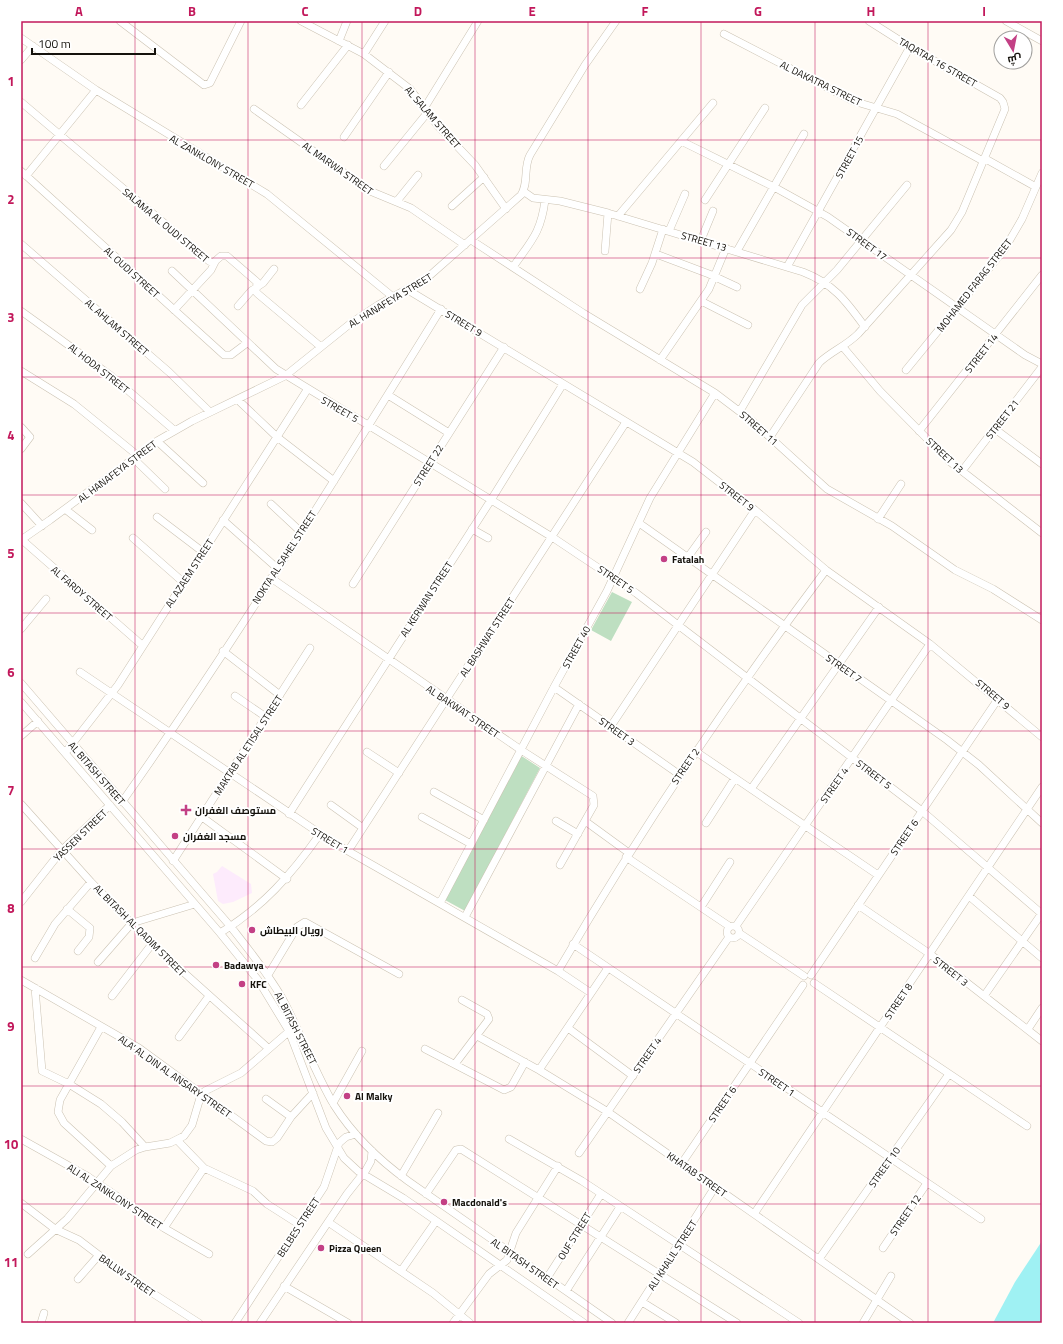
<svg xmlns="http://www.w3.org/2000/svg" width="1063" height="1344" font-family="'Titillium Web',Cairo,sans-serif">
  <rect width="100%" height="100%" fill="#fffbf5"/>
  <!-- commercial -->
  <path fill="#fdebfc" d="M 222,866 L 251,884 L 252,893 L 233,902 L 223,904 L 218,901 L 213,874 L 217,872 Z"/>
  <!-- green -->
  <path fill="#bedfc1" d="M 612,592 L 632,602 L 611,641 L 591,630 Z
    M 520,755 L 540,768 L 465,911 L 445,900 Z"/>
  <!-- water -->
  <path fill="#9ff1f3" d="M 1042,1241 L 1042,1323 L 993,1323 L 1015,1282 Z"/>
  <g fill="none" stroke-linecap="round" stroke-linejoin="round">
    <defs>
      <path id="street" d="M 120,21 L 204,85 L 210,83 L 241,21
        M 301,21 L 364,54 L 410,89 L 438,126 L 475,165 L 506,209
        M 1006,21 L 1042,41
        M 724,34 L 853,101 L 897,114 L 983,161
        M 21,38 L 96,90 L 267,194 L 393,297
        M 339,41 L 347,21
        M 364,54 L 385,21
        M 21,60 L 33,46
        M 21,102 L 209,261 L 213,263 L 221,256 L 227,256 L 257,282 L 256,292 L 258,294 L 321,347
        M 301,105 L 348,45
        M 425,107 L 478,21
        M 254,109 L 370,191 L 411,208 L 465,245
        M 344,137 L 389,72
        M 681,141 L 774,187 L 828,217 L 1025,355 L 1042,364
        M 984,158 L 1036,187
        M 384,166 L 428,112
        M 21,171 L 224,355 L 231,355 L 247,343
        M 26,176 L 96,90
        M 523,191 L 533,198 L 560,201 L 608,213 L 803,272 C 834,284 846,301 865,327
        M 705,200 L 765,108
        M 397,201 L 418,175
        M 452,206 L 484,177
        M 618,216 L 713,103
        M 669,231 L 685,194
        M 471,240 L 583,313 L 715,393 L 752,421 L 827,489 L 892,526 L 955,570 L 993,589 L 1042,620
        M 701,240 L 713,211
        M 21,244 L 169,372 L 210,412
        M 605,251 L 608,213
        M 737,251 L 804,134
        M 656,254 L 709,274 L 737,287
        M 513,267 C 531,241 541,233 545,200
        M 787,267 L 910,47
        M 172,271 L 276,369 L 552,537 L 636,593 L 922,811 L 1042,914
        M 640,289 L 652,263 L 663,229
        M 408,290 L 693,462 L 755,510 L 826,570 L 930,644 L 1042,737
        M 701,301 L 748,325
        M 238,306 L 251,291 L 263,283 L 274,269
        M 174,310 L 211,270 L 215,262
        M 21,311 L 110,375 L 174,430
        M 843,347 L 880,391 L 949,461 L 1042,533
        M 660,360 L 709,289 L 726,248
        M 906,370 L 1004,250 L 1022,219 L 1042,173
        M 21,371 L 74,404 L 137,455
        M 388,395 L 449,433
        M 238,400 L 277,437 L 334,481
        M 740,411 L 802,305 L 837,270 L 907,185
        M 21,427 L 30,437 L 21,449
        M 995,429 L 1042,464
        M 919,431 L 1042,275
        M 770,437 L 819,363 C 830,352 846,346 858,334 L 951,230 L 962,212 L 1005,109 L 1003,102 L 1000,98 L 910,47 L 869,21
        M 157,441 L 203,483
        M 133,458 L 165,489
        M 962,471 L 1042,367
        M 21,503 L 42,526
        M 271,504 L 301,532
        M 65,509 L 92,530
        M 157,517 L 203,552
        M 878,519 L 901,484
        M 223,520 L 277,568
        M 639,523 L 947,740 L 979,765 L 1042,823
        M 472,529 L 488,538
        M 133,538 L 183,582
        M 21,539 L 143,646
        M 21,540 L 50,520 L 157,441 L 192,421 L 285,376 L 351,323 L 378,305 L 427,278 L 521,195 C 529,183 523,168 530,155 L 585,65 L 616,21
        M 688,557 L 706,532
        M 271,578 L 521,750 L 593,796 L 594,805 L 560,865
        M 353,584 L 504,347
        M 21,629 L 46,599
        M 223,651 L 280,695
        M 80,672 L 334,843 L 558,971 L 591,993
        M 21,683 L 231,927 C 249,950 267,972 282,998 C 301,1033 314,1071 334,1105 C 353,1135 379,1160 408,1181 L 612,1323
        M 554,687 L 680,775
        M 235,696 L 266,717
        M 21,702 L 220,933 L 258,980 L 289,1031 L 326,1128 L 344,1158 L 358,1171 L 403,1198 L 584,1323
        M 611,726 L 755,510
        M 21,736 L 38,721
        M 695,751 L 878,875
        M 367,752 L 399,773
        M 65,753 L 118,685 L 307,390
        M 751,789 L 879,607
        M 434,792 L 484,820
        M 122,802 C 235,642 338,475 441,309
        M 21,804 L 91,882 L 152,944 L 268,1048
        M 331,805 L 363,828
        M 289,814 L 491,500 L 563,384
        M 202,817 L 287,879
        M 422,817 L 471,844
        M 556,821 L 578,834
        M 585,821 L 629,853
        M 706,823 L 735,778
        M 348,851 L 626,422
        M 626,857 L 729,926
        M 173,861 L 310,648
        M 969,896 L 1042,958
        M 21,902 L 62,850 L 110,805
        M 440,903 L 554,687 L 607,591 L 650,498 L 715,393
        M 858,905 L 930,954 L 1042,1041
        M 701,907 L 730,862
        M 67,909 L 90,928 L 89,937 L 78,951
        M 465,917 L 579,704
        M727 932a6 6 0 1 1 12 0a6 6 0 1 1-12 0Z
        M 736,926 L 930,644
        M 220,933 C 263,907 291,875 320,834
        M 739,933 L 804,976
        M 573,944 L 981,1219
        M 35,958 L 55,924 L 91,882
        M 98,962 L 132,923 L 195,904
        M 558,971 C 639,832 729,699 826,570
        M 268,975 L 297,927 L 305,922 L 399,974
        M 811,975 L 998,699
        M 21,980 L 139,1048 L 266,1141 L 272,1142 L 277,1138 L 291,1117 L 313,1093
        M 814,983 L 1027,1126
        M 35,988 L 42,1071 L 69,1084 L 101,1104 L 122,1122 L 145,1147
        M 112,996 L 152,944
        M 984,996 L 1042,913
        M 101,1027 L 60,1100 L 58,1112 L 64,1123 L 111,1166
        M 568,1028 L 633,1076
        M 1028,1029 L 1042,1008
        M 477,1036 L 539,1070 L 608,1112 L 910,1323
        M 179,1037 L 209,996
        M 425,1049 L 504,1090 L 511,1087 L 525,1062
        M 455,1064 L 489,1019 L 487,1014 L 462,1000
        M 539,1070 L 608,968
        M 266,1099 L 291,1117
        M 333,1103 L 362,1051
        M 21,1139 L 87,1176 L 164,1228 L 209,1254
        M 509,1139 L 582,1181 L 799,1323
        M 177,1140 L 204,1168 L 253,1191 L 267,1204 L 300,1225
        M 579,1153 L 729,937
        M 682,1163 L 803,985
        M 401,1176 L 438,1113
        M 426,1194 L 456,1150 L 461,1149 L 737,1323
        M 21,1203 L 55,1229 L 79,1240 L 129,1278 L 199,1323
        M 754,1214 L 1042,787
        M 328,1222 L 433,1293 L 470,1323
        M 164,1228 L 204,1168
        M 883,1248 L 927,1183
        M 28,1254 L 67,1219 L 111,1166 L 136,1150 L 145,1147 L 170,1143 L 184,1136 L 192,1125 L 200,1098 L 205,1091 L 241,1073 L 293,1028
        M 819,1259 L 949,1074
        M 401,1271 L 436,1221
        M 547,1278 L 601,1194
        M 78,1279 L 99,1255
        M 284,1286 L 348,1323
        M 566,1291 L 620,1207
        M 642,1302 L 676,1323
        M 41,1323 L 44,1313
        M 235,1323 L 324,1187 L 339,1143 L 346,1137 L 356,1134
        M 260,1323 L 347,1194 L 366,1170 L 371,1161 L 372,1151
        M 453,1323 L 489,1274 L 507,1260 L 516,1233 L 558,1166
        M 628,1323 L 715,1187
        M 863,1323 L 891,1276"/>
    </defs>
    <!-- street casing -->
    <use href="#street" stroke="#cbc2b2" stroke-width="8"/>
    <!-- street -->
    <use href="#street" stroke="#fff" stroke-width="7"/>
  </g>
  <!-- grid -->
  <path fill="none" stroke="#c2185b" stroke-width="1" stroke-opacity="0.55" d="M 135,21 L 135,1323M 248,21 L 248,1323M 362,21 L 362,1323M 475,21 L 475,1323M 588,21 L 588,1323M 701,21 L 701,1323M 815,21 L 815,1323M 928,21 L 928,1323M 21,140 L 1042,140M 21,258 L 1042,258M 21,377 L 1042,377M 21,495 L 1042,495M 21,613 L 1042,613M 21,731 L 1042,731M 21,849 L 1042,849M 21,967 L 1042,967M 21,1086 L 1042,1086M 21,1204 L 1042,1204"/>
  <!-- markers -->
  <g fill="#c34085" stroke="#fff" stroke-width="1.5">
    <circle cx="664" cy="559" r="4"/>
    <path d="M184 804h4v4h4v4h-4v4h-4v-4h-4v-4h4z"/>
    <circle cx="175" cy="836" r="4"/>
    <circle cx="252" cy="930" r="4"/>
    <circle cx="216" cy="965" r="4"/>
    <circle cx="242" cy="984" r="4"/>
    <circle cx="347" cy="1096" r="4"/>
    <circle cx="444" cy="1202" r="4"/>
    <circle cx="321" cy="1248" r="4"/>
  </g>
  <g text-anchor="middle" stroke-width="4" stroke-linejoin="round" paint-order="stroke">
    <!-- street labels -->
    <g font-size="10" fill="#15120c" stroke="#fff">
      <text transform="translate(938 62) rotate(30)" y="4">TAQATAA 16 STREET</text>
      <text transform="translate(821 83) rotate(26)" y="4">AL DAKATRA STREET</text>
      <text transform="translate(433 117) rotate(49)" y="4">AL SALAM STREET</text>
      <text transform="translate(849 157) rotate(-61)" y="4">STREET 15</text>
      <text transform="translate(212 161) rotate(30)" y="4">AL ZANKLONY STREET</text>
      <text transform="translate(338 168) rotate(35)" y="4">AL MARWA STREET</text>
      <text transform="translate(166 225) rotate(40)" y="4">SALAMA AL OUDI STREET</text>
      <text transform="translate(704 241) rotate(16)" y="4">STREET 13</text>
      <text transform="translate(867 244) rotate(36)" y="4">STREET 17</text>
      <text transform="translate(132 272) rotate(42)" y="4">AL OUDI STREET</text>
      <text transform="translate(974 285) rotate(-52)" y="4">MOHAMED FARAG STREET</text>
      <text transform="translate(390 300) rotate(-31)" y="4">AL HANAFEYA STREET</text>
      <text transform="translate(464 323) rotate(31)" y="4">STREET 9</text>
      <text transform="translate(117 327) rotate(41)" y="4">AL AHLAM STREET</text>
      <text transform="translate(981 353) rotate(-52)" y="4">STREET 14</text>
      <text transform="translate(99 368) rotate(38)" y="4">AL HODA STREET</text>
      <text transform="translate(340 409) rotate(30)" y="4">STREET 5</text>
      <text transform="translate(1002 419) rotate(-52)" y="4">STREET 21</text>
      <text transform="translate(759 428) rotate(41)" y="4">STREET 11</text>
      <text transform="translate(945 455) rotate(43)" y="4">STREET 13</text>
      <text transform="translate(428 465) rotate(-58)" y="4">STREET 22</text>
      <text transform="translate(117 471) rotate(-37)" y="4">AL HANAFEYA STREET</text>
      <text transform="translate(737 496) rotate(38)" y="4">STREET 9</text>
      <text transform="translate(284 557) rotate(-57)" y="4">NOKTA AL SAHEL STREET</text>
      <text transform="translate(189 573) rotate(-57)" y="4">AL AZAEM STREET</text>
      <text transform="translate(616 579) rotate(34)" y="4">STREET 5</text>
      <text transform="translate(82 593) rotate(41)" y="4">AL FARDY STREET</text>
      <text transform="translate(426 599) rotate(-57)" y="4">AL KERWAN STREET</text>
      <text transform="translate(487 637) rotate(-57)" y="4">AL BASHWAT STREET</text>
      <text transform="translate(576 647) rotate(-61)" y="4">STREET 40</text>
      <text transform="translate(844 668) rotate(35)" y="4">STREET 7</text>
      <text transform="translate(993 694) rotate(40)" y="4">STREET 9</text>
      <text transform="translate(463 711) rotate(34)" y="4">AL BAKWAT STREET</text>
      <text transform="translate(617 731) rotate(35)" y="4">STREET 3</text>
      <text transform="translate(248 745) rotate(-57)" y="4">MAKTAB AL ETISAL STREET</text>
      <text transform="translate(685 766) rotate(-56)" y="4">STREET 2</text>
      <text transform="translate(97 773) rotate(49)" y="4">AL BITASH STREET</text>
      <text transform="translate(874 774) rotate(37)" y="4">STREET 5</text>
      <text transform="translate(834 785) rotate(-55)" y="4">STREET 4</text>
      <text transform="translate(80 835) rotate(-44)" y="4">YASSEN STREET</text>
      <text transform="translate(904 837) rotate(-56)" y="4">STREET 6</text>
      <text transform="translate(330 840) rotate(31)" y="4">STREET 1</text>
      <text transform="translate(140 930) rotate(45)" y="4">AL BITASH AL QADIM STREET</text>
      <text transform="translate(951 971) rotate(38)" y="4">STREET 3</text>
      <text transform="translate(898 1001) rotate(-56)" y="4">STREET 8</text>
      <text transform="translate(296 1028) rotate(63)" y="4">AL BITASH STREET</text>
      <text transform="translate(647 1055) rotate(-55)" y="4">STREET 4</text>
      <text transform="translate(175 1076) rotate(35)" y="4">ALA' AL DIN AL ANSARY STREET</text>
      <text transform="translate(777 1082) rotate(34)" y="4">STREET 1</text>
      <text transform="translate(722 1104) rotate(-56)" y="4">STREET 6</text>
      <text transform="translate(884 1167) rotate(-55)" y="4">STREET 10</text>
      <text transform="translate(697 1174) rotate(35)" y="4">KHATAB STREET</text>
      <text transform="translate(115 1196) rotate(33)" y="4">ALI AL ZANKLONY STREET</text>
      <text transform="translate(905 1215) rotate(-56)" y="4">STREET 12</text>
      <text transform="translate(298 1227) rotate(-57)" y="4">BELBES STREET</text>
      <text transform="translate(574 1236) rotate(-58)" y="4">OUF STREET</text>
      <text transform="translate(672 1255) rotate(-57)" y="4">ALI KHALIL STREET</text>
      <text transform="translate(525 1263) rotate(35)" y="4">AL BITASH STREET</text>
      <text transform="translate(127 1275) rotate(35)" y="4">BALLW STREET</text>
    </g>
    <!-- poi labels -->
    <g font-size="10" font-weight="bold" fill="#15120c" stroke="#fff" text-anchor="start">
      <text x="672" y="563">Fatalah</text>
      <text x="195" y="814">مستوصف الغفران</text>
      <text x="183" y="840">مسجد الغفران</text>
      <text x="260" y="934">رويال البيطاش</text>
      <text x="224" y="969">Badawya</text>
      <text x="250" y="988">KFC</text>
      <text x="355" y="1100">Al Malky</text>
      <text x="452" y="1206">Macdonald's</text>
      <text x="329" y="1252">Pizza Queen</text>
    </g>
  </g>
  <!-- border -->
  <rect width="1063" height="1344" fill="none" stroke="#ffffff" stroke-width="44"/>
  <!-- north arrow -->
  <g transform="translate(1013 50) rotate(170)"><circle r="19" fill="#ffffff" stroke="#a1a09e"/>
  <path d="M0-3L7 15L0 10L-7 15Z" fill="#c34085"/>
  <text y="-6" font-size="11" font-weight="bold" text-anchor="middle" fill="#15120c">ش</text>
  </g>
  <!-- scale -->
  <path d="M32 48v6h123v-6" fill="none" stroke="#15120c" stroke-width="2"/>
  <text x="38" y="48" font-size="12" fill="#15120c" stroke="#ffffff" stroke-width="3" paint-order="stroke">100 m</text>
  <rect x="22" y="22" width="1019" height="1300" fill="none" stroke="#c2185b" stroke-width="1.5"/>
  <g font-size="13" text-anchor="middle" font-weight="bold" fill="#c2185b">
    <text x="79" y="16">A</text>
    <text x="192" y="16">B</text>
    <text x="305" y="16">C</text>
    <text x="418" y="16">D</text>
    <text x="532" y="16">E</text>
    <text x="645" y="16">F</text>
    <text x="758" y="16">G</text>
    <text x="871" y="16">H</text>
    <text x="984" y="16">I</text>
    <text x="11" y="86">1</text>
    <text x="11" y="204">2</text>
    <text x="11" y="322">3</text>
    <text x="11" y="440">4</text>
    <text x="11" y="558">5</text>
    <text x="11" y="677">6</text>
    <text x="11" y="795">7</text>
    <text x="11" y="913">8</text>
    <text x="11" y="1031">9</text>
    <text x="11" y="1149">10</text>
    <text x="11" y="1267">11</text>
  </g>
</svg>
